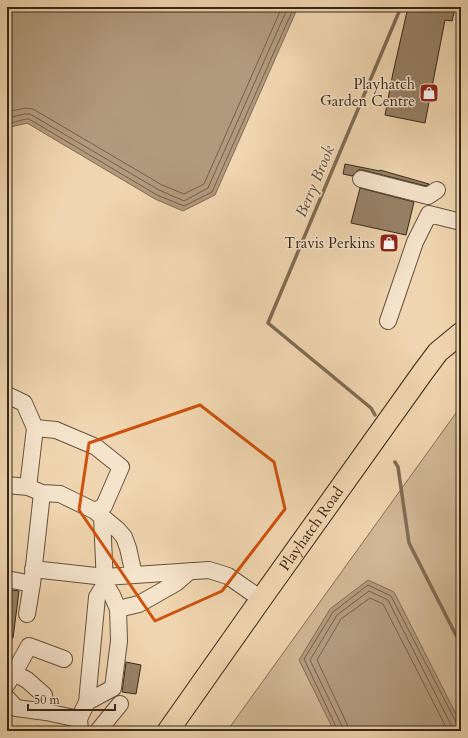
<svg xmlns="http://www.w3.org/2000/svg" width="468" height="738" font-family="Cardo,serif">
  <rect width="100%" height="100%" fill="#f0d6b0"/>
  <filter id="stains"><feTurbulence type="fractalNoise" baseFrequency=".005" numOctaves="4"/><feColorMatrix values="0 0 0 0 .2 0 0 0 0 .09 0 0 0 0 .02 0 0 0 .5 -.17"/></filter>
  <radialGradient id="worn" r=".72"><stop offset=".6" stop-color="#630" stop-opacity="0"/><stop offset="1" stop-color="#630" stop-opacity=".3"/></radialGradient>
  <!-- green -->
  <path fill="#d1b896" stroke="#847057" d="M 461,406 L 461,731 L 227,731 Z"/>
  <!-- water -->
  <path fill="#b19a7c" stroke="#806c54" d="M 7,7 L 298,7 L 215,195 L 183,211 L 155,199 L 27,123 L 7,128 Z
    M 368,580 L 394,592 L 461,724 L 461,731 L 334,731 L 299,660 L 330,609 Z"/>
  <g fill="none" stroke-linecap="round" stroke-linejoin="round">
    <!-- shore -->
    <path stroke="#74604a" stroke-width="1" d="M 7,112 L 25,108 L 33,109 L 162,185 L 184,194 L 204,184 L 282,7
      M 7,118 L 24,114 L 30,114 L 159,190 L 184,201 L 208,188 L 288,7
      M 7,124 L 26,119 L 29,119 L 157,195 L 184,206 L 212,192 L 294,7
      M 338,731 L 304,659 L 333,612 L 368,585 L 391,596 L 456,722 L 461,725
      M 343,731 L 342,726 L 310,660 L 337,615 L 369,591 L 388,600 L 451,725 L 456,729 L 461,730
      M 349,731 L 347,724 L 317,660 L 341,619 L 370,598 L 383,604 L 448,731"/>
    <!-- stream -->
    <path stroke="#806c54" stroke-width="3.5" d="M 375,415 L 371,408 L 268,323 L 401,7
      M 395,462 L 398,467 L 409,543 L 461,645"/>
  </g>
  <!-- building -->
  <path fill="#978267" stroke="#372718" d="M 408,7 L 450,7 L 455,8 L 452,21 L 445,20 L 425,123 L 385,115 L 393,73 Z
    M 345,164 L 380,171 L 380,170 L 429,184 L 426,186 L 363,170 L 358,170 L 352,176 L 343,174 Z
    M 360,188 L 414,202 L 406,235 L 351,223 Z
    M 7,589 L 19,591 L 13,638 L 7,637 Z
    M 126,662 L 141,665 L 136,694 L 122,692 Z"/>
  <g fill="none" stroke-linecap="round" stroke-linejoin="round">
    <defs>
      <path id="minor" d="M 361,179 L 428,196 L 437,190
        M 388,321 L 415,242 L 429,214 L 461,222
        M 7,395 L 24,403 L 35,428 L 56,430 L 96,447 L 121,467 L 104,506 L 95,511
        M 7,485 L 28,487 L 42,493 L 60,494 L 95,511 L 118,530 L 124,537 L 128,548 L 134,575
        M 28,487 L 35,428
        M 102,516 L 105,584 L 112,595 L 118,609
        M 33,569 L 105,577 L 209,570 L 228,576 L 261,599
        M 7,579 L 32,584
        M 27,614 L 32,584 L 42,493
        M 14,673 L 29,646 L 64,659
        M 7,684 L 14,673 L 27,680 L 44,695 L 46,712
        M 7,698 L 16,708 L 46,712 L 79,719 L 80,731
        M 87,702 L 113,688 L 119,641 L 118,609 L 139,604 L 176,583 L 190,571
        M 79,719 L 87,702 L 97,597 L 105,584
        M 98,731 L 120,704"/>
      <g id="major">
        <path id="s1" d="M 168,731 L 261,599 L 423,372 L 438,352 L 461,333"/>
      </g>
    </defs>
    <!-- minor casing -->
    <use href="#minor" stroke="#65533e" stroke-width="18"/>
    <!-- major casing -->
    <use href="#major" stroke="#372718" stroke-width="23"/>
    <!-- minor -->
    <use href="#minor" stroke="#f5e4cc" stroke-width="16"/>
    <!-- major -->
    <use href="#major" stroke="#f0d6b0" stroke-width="21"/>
  </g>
  <!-- marked area -->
  <path fill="none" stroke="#cd520e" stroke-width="3" stroke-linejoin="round" d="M 200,405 L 274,462 L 285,509 L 222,591 L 155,621 L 79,510 L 89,443 Z"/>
  <!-- icons -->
  <defs>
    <symbol id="shop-square" viewBox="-11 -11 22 22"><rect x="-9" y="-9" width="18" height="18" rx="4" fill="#8f2418" stroke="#f5e4cc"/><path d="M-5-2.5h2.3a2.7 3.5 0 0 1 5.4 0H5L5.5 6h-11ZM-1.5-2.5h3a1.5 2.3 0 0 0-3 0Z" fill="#fff"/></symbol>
  </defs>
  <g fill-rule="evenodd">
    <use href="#shop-square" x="418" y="82" width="22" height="22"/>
    <use href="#shop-square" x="378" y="232" width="22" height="22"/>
  </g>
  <g text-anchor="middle" stroke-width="3" stroke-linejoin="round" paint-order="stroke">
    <!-- poi labels -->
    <g font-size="15" fill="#372718" stroke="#f5e4cc" text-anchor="end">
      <text x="415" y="89">Playhatch<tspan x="415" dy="17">Garden Centre</tspan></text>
      <text x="375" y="248">Travis Perkins</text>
    </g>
    <!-- street labels -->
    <g font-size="15" fill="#372718" stroke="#f5e4cc">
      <text dy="5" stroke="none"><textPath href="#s1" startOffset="248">Playhatch Road</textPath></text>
    </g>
    <!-- water labels -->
    <g font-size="16" font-style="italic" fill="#5c4a36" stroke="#f5e4cc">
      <text transform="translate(314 181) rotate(-67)" y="6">Berry Brook</text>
    </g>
  </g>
  <!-- margin -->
  <rect width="468" height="738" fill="none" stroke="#f0d6b0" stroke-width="24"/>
  <rect x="8" y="8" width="452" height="722" fill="none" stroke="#372718" stroke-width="2"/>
  <rect x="12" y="12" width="444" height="714" fill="none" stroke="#372718"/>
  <!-- scale -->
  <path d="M28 704v6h87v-6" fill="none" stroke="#372718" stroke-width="2"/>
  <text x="34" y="704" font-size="12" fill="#372718" stroke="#f5e4cc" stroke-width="3" paint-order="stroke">50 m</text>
  <rect width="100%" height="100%" filter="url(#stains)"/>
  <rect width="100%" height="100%" fill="url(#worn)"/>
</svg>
